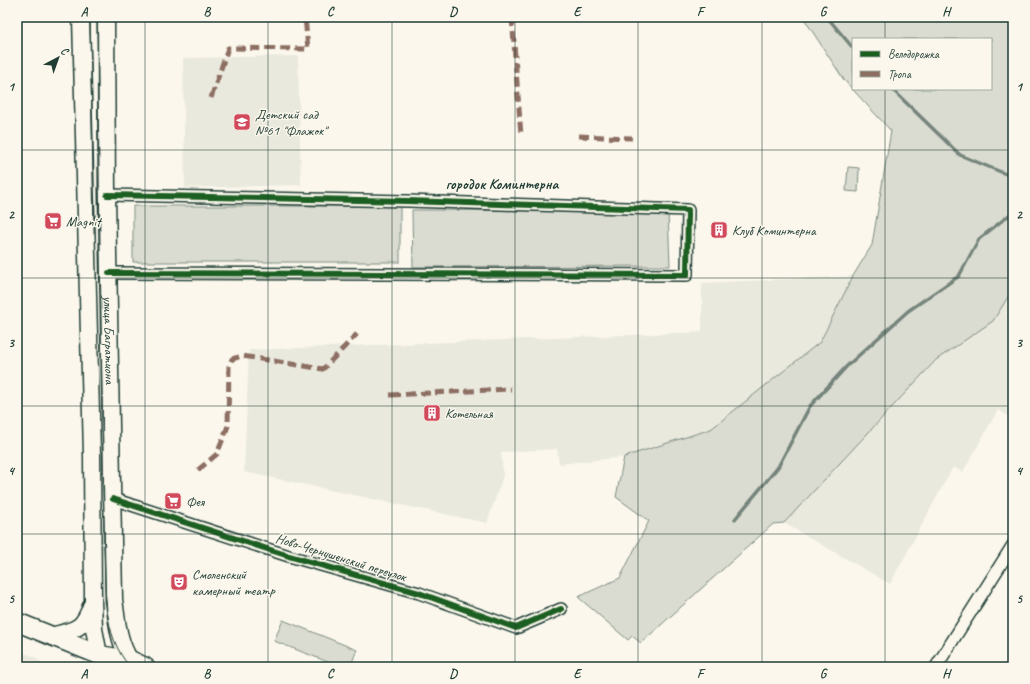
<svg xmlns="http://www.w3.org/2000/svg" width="1030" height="684" font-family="Caveat,sans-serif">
  <rect width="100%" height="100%" fill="#fbf7ec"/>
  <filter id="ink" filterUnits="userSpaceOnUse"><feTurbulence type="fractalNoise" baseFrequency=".025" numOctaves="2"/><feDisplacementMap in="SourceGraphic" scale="8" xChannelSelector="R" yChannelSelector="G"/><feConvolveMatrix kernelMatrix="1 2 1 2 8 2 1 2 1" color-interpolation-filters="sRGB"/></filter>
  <g filter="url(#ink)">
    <!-- built -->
    <path fill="#eae9de" d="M 298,56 L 301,185 L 185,188 L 183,58 Z
      M 853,276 L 820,342 L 711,429 L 624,457 L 559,464 L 557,449 L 501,452 L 503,476 L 487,523 L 244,472 L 249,350 L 702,332 L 702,283 Z
      M 1013,289 L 1013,419 L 998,410 L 963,472 L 953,467 L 890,584 L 784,523 L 936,360 L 993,321 Z
      M 17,650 L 34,657 L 48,667 L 17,667 Z"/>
    <!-- green -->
    <path fill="#dbdcd1" stroke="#7d8c82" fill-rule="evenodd" d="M 803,17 L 986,17 L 1004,21 L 1013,17 L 1013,289 L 993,321 L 936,360 L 784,523 L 773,524 L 641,643 L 632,636 L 628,640 L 578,597 L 620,578 L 649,521 L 616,497 L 624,457 L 711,429 L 820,342 L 853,276 L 872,245 L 891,131 L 844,80 ZM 853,39 L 991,39 L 991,89 L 853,89 Z
      M 848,167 L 859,168 L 858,192 L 846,191 Z
      M 133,206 L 400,206 L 400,262 L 133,262 Z
      M 412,210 L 668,211 L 670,266 L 413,267 Z
      M 283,620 L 357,650 L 350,667 L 341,667 L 274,641 Z"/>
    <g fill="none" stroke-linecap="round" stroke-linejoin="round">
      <!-- stream -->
      <path stroke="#74847b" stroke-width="3.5" d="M 827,17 L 853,48
        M 892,89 L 960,155 L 1013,177
        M 735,519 L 778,467 L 810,406 L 847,366 L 908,311 L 959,276 L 979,239 L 1013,212"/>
      <defs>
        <path id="street" d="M 107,195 L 408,201 L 688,210 L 687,275 L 109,273
          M 113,499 L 289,556 L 419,593 L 516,628 L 561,609
          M 936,667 L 1013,545"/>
        <g id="secondary">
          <path d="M 81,17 L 92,454 L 93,599 L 94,629 L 99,655"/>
          <path id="s1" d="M 106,17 L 107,195 L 114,599 C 117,621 118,641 130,660"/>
          <path d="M 51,636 C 75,630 83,630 91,606"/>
        </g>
        <path id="primary" d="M 17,622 L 99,655 L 130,660 L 145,667"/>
      </defs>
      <!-- street casing -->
      <use href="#street" stroke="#1f3d34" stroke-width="14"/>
      <!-- secondary casing -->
      <use href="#secondary" stroke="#1f3d34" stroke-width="19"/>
      <!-- primary casing -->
      <use href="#primary" stroke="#1f3d34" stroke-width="21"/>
      <!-- street -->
      <use href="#street" stroke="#fbf7ec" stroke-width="11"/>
      <!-- secondary -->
      <use href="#secondary" stroke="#fbf7ec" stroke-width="16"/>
      <!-- primary -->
      <use href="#primary" stroke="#fbf7ec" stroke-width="18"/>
      <!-- tram -->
      <path stroke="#1f3d34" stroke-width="1" d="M 90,17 L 94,233
        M 97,17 L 104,545 C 106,586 101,634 130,667"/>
      <!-- quiet -->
      <path stroke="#8d6e63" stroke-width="5" stroke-dasharray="10 5" stroke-linecap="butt" d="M 512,17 L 521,135
        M 211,98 L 228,48 L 308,49 L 305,17
        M 579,136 L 632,138
        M 390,395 L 511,389
        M 198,470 L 217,454 L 228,426 L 229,366 L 232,359 L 242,356 L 323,369 L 357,334"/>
      <defs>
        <path id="cycleway" d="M 107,195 L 408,201 L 688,210 L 687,275 L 109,273
          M 113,499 L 289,556 L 419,593 L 516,628 L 561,609"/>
      </defs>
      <!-- cycleway casing -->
      <use href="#cycleway" stroke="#fbf7ec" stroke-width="8"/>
      <!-- cycleway -->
      <use href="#cycleway" stroke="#1b5e20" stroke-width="6"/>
    </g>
  </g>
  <!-- grid -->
  <path fill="none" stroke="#1f3d34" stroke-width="1" stroke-opacity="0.55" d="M 145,17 L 145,667M 268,17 L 268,667M 392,17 L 392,667M 515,17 L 515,667M 638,17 L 638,667M 762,17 L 762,667M 885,17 L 885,39M 885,89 L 885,667M 17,150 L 1013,150M 17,278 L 1013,278M 17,406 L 1013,406M 17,534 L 1013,534"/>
  <!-- icons -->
  <defs>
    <symbol id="school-square" viewBox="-11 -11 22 22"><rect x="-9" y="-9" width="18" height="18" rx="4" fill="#d1495b" stroke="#fbf7ec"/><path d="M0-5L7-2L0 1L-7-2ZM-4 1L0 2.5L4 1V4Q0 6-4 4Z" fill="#fff"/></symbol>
    <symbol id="supermarket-square" viewBox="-11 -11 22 22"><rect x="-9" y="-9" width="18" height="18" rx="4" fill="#d1495b" stroke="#fbf7ec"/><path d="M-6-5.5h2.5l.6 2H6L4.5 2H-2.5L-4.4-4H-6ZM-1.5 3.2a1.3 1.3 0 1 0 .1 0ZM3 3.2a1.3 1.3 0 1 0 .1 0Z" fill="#fff"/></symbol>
    <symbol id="building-square" viewBox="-11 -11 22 22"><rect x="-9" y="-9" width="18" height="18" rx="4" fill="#d1495b" stroke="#fbf7ec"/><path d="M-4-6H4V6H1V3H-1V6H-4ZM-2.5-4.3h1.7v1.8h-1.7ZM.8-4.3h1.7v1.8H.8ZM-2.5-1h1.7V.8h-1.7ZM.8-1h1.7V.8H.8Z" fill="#fff"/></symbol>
    <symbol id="theatre-square" viewBox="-11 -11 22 22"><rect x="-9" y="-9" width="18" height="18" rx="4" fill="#d1495b" stroke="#fbf7ec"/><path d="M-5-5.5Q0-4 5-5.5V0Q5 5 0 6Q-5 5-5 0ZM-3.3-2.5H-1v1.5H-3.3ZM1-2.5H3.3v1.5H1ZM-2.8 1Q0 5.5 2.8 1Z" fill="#fff"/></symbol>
  </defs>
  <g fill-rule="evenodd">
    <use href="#school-square" x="232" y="112" width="20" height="20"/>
    <use href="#supermarket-square" x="43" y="211" width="20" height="20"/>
    <use href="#building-square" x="709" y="220" width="20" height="20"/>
    <use href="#building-square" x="422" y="403" width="20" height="20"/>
    <use href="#supermarket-square" x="163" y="491" width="20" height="20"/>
    <use href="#theatre-square" x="169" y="572" width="20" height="20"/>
  </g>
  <g text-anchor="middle" stroke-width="3" stroke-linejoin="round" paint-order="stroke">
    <!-- poi labels -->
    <g font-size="14" fill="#1f3d34" stroke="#fbf7ec" text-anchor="start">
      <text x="255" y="119">Детский сад<tspan x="255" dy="16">№61 "Флажок"</tspan></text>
      <text x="66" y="226">Magnit</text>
      <text x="732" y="235">Клуб Коминтерна</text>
      <text x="445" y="418">Котельная</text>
      <text x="186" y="506">Фея</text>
      <text x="192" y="579">Смоленский<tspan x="192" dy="16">камерный театр</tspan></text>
    </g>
    <!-- street labels -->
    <g font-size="14" fill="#1f3d34" stroke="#fbf7ec">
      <text dy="5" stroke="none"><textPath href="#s1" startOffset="323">улица Багратиона</textPath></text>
      <text transform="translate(341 557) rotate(17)" y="5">Ново-Чернушенский переулок</text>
    </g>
    <!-- neighbourhood labels -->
    <g font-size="15" font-weight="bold" fill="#1f3d34" stroke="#fbf7ec">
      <text x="502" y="189">городок Коминтерна</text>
    </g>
  </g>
  <!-- margin -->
  <rect width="1030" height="684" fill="none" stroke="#fbf7ec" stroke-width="44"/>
  <!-- legend -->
  <rect x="852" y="38" width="140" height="52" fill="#fbf7ec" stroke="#a3ada2"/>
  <rect x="860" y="51" width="20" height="6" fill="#1b5e20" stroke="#a3ada2"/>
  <text x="888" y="58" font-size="12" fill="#1f3d34">Велодорожка</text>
  <rect x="860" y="71" width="20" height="6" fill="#8d6e63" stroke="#a3ada2"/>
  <text x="888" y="78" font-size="12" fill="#1f3d34">Тропа</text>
  <!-- north arrow -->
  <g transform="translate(58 58) rotate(41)" stroke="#fbf7ec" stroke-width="3" paint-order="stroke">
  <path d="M0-3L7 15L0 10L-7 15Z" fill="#1f3d34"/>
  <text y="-6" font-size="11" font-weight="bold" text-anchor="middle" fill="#1f3d34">С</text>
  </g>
  <rect x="22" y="22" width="986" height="640" fill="none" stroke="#1f3d34" stroke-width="1.5"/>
  <g font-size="13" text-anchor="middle" font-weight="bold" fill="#1f3d34">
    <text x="84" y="16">A</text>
    <text x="207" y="16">B</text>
    <text x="330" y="16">C</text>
    <text x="453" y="16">D</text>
    <text x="577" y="16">E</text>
    <text x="700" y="16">F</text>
    <text x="823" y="16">G</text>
    <text x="946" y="16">H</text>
    <text x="11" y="91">1</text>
    <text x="1019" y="91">1</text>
    <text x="11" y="219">2</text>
    <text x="1019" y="219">2</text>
    <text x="11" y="347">3</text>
    <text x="1019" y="347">3</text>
    <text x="11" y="475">4</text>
    <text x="1019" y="475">4</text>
    <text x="11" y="603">5</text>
    <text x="1019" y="603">5</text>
    <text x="84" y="678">A</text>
    <text x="207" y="678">B</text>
    <text x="330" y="678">C</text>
    <text x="453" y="678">D</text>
    <text x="577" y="678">E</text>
    <text x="700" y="678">F</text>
    <text x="823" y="678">G</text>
    <text x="946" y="678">H</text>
  </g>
</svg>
